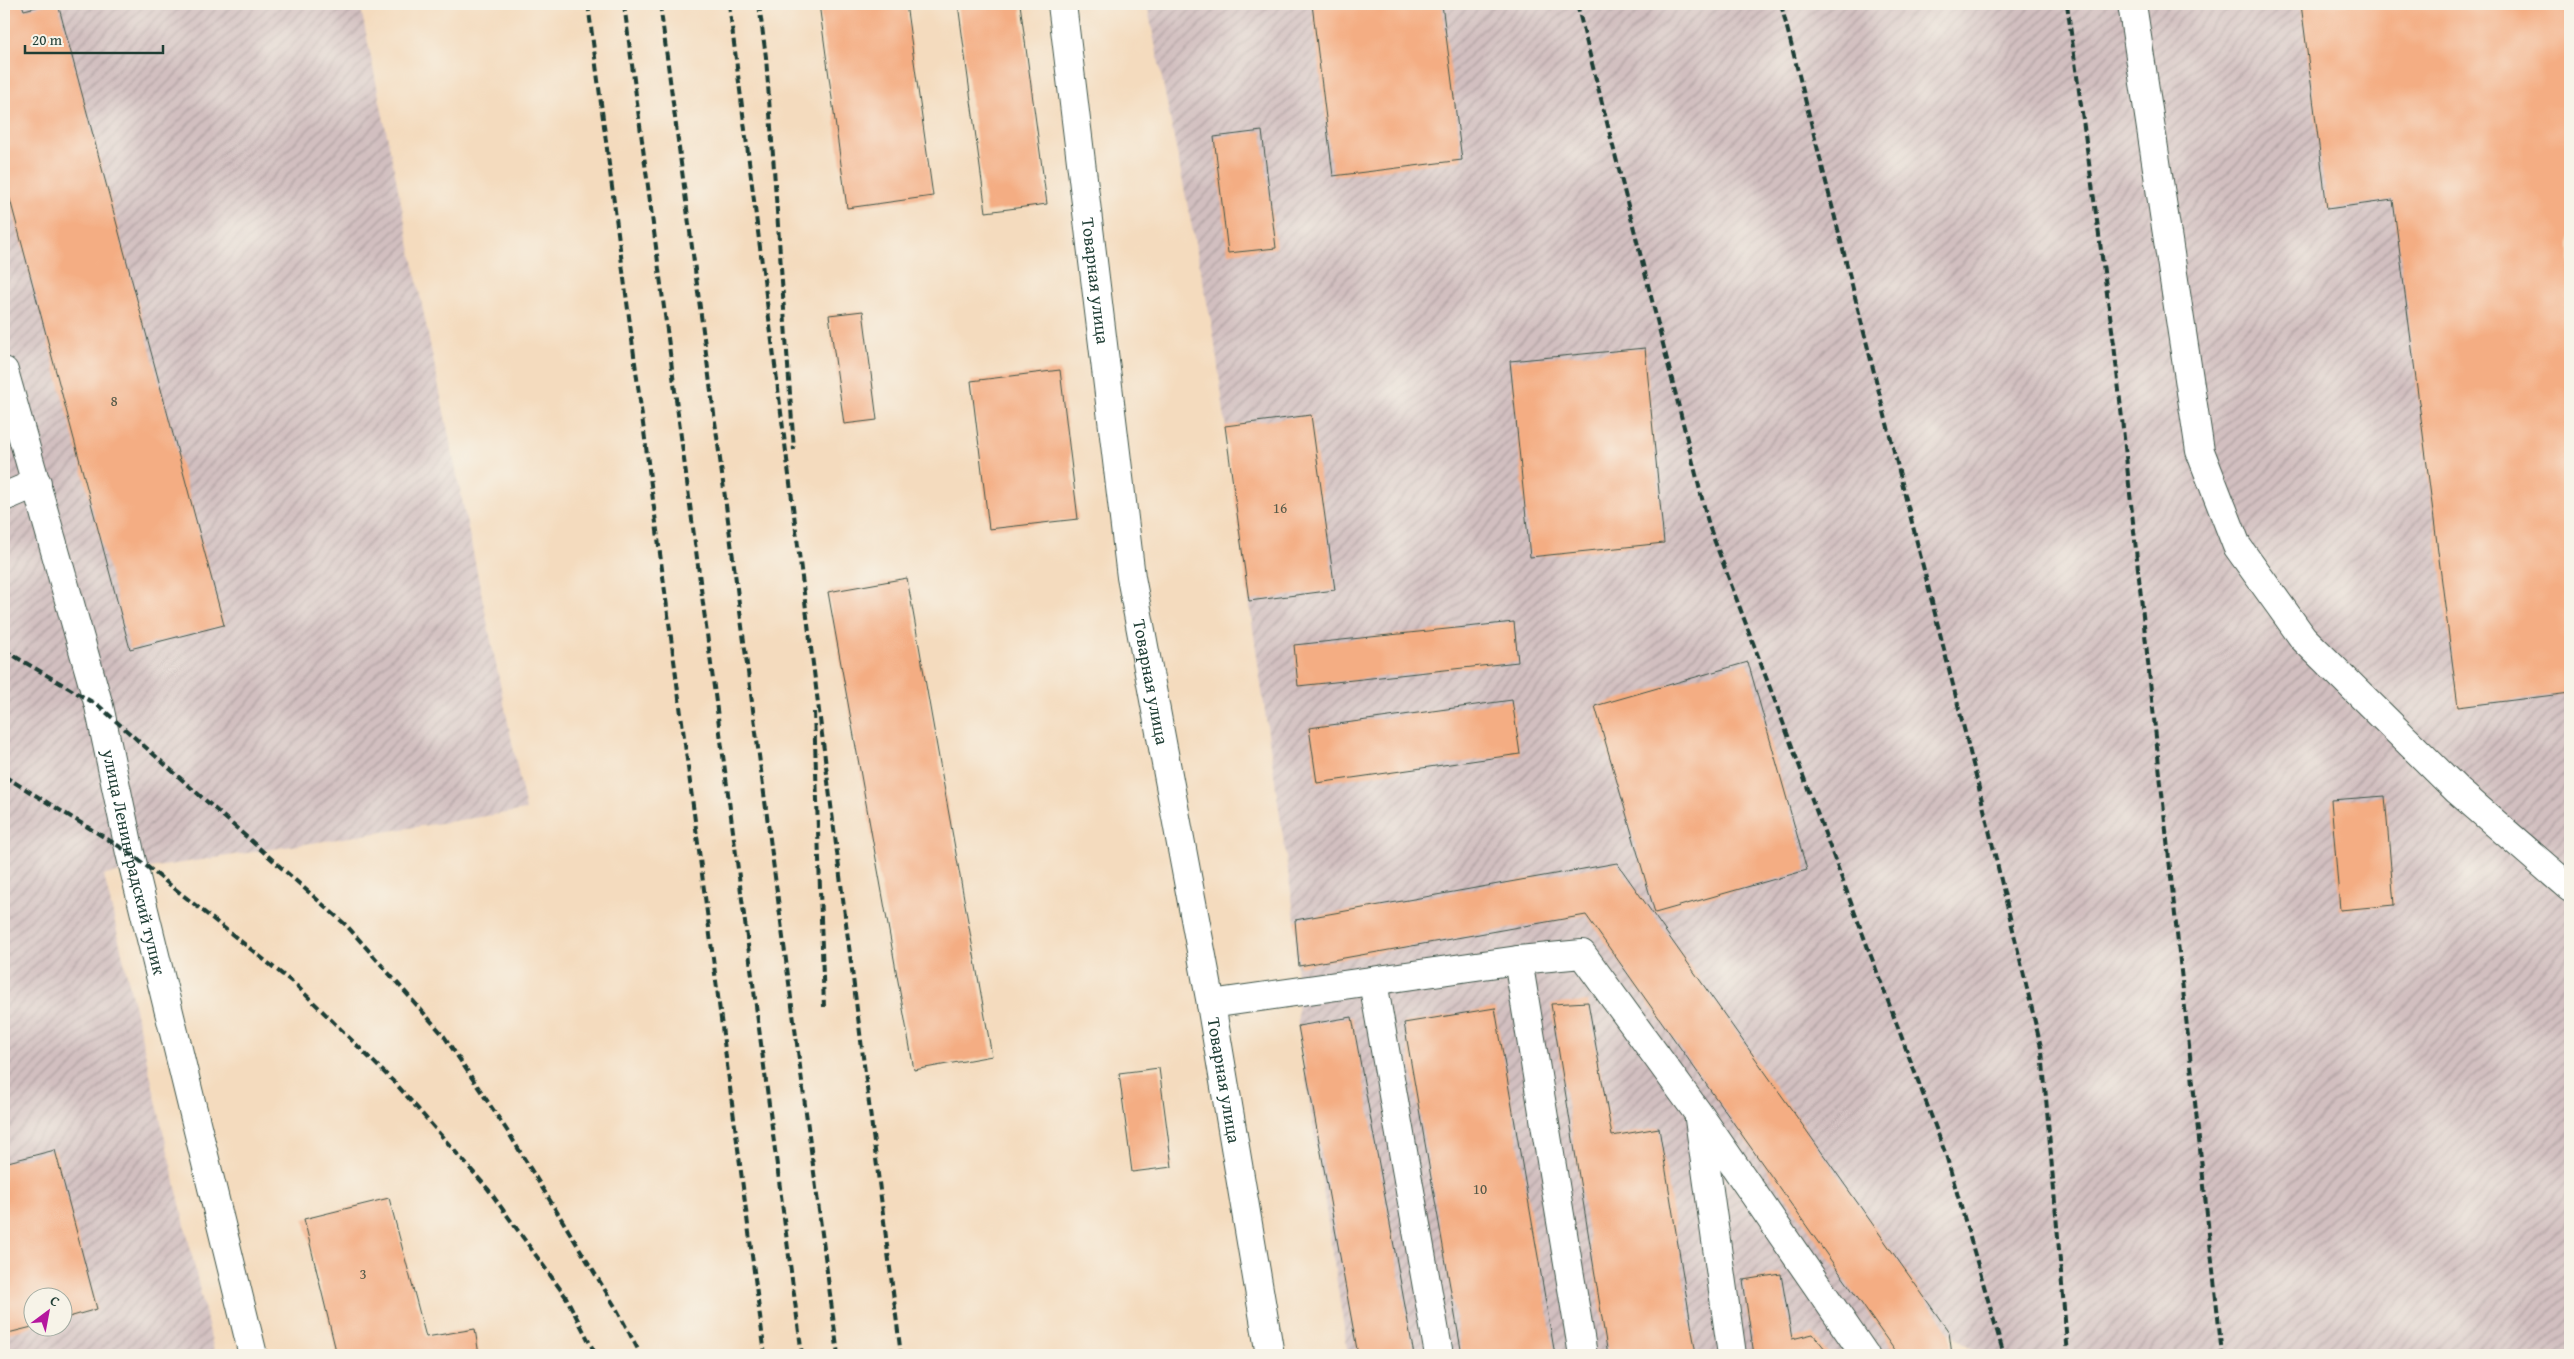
<svg xmlns="http://www.w3.org/2000/svg" width="2574" height="1359" font-family="'Gentium Book Plus',serif">
  <defs>
    <pattern id="industrial-furrows" width="10" height="10" patternUnits="userSpaceOnUse" patternTransform="scale(1.25)"><rect width="10" height="10" fill="#d2bfc0"/><path d="M-1 1l2-2M0 10L10 0M9 11l2-2" fill="none" stroke="#aa9c9d"/></pattern>
  </defs>
  <rect width="100%" height="100%" fill="#f7f3e8"/>
  <filter id="ink" filterUnits="userSpaceOnUse"><feTurbulence type="fractalNoise" baseFrequency=".02" numOctaves="2"/><feDisplacementMap in="SourceGraphic" scale="10" xChannelSelector="R" yChannelSelector="G"/><feConvolveMatrix kernelMatrix="1 2 1 2 8 2 1 2 1" color-interpolation-filters="sRGB"/></filter>
  <filter id="wash" filterUnits="userSpaceOnUse"><feTurbulence type="fractalNoise" baseFrequency=".0096" numOctaves="4" result="noise"/><feDisplacementMap in="SourceGraphic" scale="20" xChannelSelector="R" yChannelSelector="G"/><feGaussianBlur stdDeviation="1.12" result="paint"/><feColorMatrix in="noise" values="0 0 0 0 0 0 0 0 0 0 0 0 0 0 0 0 0 1.4 0 .05"/><feComposite in="paint" operator="in"/></filter>
  <g filter="url(#wash)">
    <rect width="100%" height="100%" fill="#f4dbbe"/>
    <!-- industrial -->
    <path fill="url(#industrial-furrows)" fill-rule="evenodd" d="M 4,4 L 360,4 L 526,810 L 104,875 L 215,1355 L 4,1355 ZM 32,1296 L 62,1296 L 62,1326 L 32,1326 Z
      M 1147,4 L 2570,4 L 2570,1355 L 1980,1355 L 1949,1332 L 1952,1355 L 1348,1355 L 1298,1026 L 1295,920 L 1249,601 L 1214,337 Z"/>
    <g id="blocks">
      <!-- building -->
      <path fill="#f4ad83" d="M 4,4 L 22,4 L 24,10 L 48,4 L 58,4 L 224,625 L 130,649 L 4,177 Z
        M 819,4 L 906,4 L 933,196 L 847,208 Z
        M 958,4 L 1020,4 L 1047,204 L 986,212 Z
        M 1312,4 L 1442,4 L 1462,160 L 1333,176 Z
        M 2301,4 L 2570,4 L 2570,693 L 2458,707 L 2393,200 L 2327,209 Z
        M 1262,131 L 1276,248 L 1228,253 L 1214,137 Z
        M 863,311 L 877,420 L 844,424 L 829,315 Z
        M 1645,348 L 1664,543 L 1530,557 L 1510,361 Z
        M 1060,370 L 1078,519 L 989,529 L 971,381 Z
        M 1311,415 L 1335,590 L 1249,601 L 1225,426 Z
        M 907,578 L 992,1056 L 914,1070 L 828,592 Z
        M 1514,622 L 1518,662 L 1298,686 L 1294,645 Z
        M 1748,662 L 1807,870 L 1655,913 L 1595,706 Z
        M 1512,700 L 1520,754 L 1317,783 L 1309,728 Z
        M 2385,796 L 2394,905 L 2340,910 L 2331,800 Z
        M 1617,863 L 1949,1332 L 1952,1355 L 1898,1355 L 1586,915 L 1299,966 L 1295,920 Z
        M 1588,1002 L 1612,1136 L 1659,1128 L 1696,1355 L 1608,1355 L 1551,1004 Z
        M 1495,1008 L 1555,1355 L 1462,1355 L 1404,1023 Z
        M 1352,1017 L 1414,1355 L 1358,1355 L 1298,1026 Z
        M 1159,1068 L 1172,1167 L 1132,1172 L 1119,1073 Z
        M 55,1150 L 97,1309 L 62,1319 L 62,1296 L 32,1296 L 32,1327 L 4,1334 L 4,1163 Z
        M 389,1198 L 426,1337 L 475,1329 L 479,1355 L 337,1355 L 304,1219 Z
        M 1781,1274 L 1792,1339 L 1813,1334 L 1830,1355 L 1754,1355 L 1743,1280 Z"/>
    </g>
  </g>
  <g filter="url(#ink)">
    <use href="#blocks" fill-opacity="0" stroke="#3f5549" stroke-width="1"/>
    <g fill="none" stroke-linecap="round" stroke-linejoin="round">
      <defs>
        <g id="minor">
          <path id="s1" d="M 1062,4 L 1131,577 L 1211,1004 L 1270,1355"/>
          <path d="M 2132,4 L 2200,451 L 2237,546 L 2303,638 L 2458,791 L 2570,888"/>
          <path id="s2" d="M 4,371 L 99,706 L 130,853 L 253,1355"/>
          <path d="M 4,497 L 37,483"/>
          <path d="M 1518,960 L 1583,1355"/>
          <path d="M 1373,982 L 1439,1355"/>
          <path d="M 1211,1004 L 1518,960 L 1582,954 L 1698,1113 L 1865,1355"/>
          <path d="M 1699,1119 L 1732,1355"/>
        </g>
      </defs>
      <!-- minor casing -->
      <use href="#minor" stroke="#3f5549" stroke-width="30"/>
      <!-- minor -->
      <use href="#minor" stroke="#fff" stroke-width="28"/>
      <!-- rail -->
      <path stroke="#1f3d34" stroke-width="4" stroke-dasharray="8 4" stroke-linecap="butt" d="M 588,4 L 765,1355
        M 624,4 L 802,1355
        M 660,4 L 838,1355
        M 729,4 L 901,1355
        M 759,4 L 766,57 L 794,450
        M 1577,4 L 1709,526 L 1946,1155 L 2004,1355
        M 1781,4 L 1977,780 L 2042,1051 L 2068,1355
        M 2067,4 L 2114,344 L 2222,1355
        M 4,650 L 99,706 L 347,926 L 444,1036 L 508,1132 L 616,1308 L 641,1355
        M 814,712 L 824,1007
        M 4,776 L 130,853 L 297,986 L 397,1085 L 488,1189 L 566,1297 L 596,1355"/>
    </g>
  </g>
  <g text-anchor="middle" stroke-width="4.5" stroke-linejoin="round" paint-order="stroke">
    <!-- number labels -->
    <g font-size="15" fill="#545948">
      <text x="114" y="406">8</text>
      <text x="1280" y="513">16</text>
      <text x="1480" y="1194">10</text>
      <text x="363" y="1279">3</text>
    </g>
    <!-- street labels -->
    <g font-size="18" fill="#1f3d34" stroke="#f7f3e8">
      <text dy="6" stroke="none"><textPath href="#s1" startOffset="279">Товарная улица</textPath></text>
      <text dy="6" stroke="none"><textPath href="#s1" startOffset="684">Товарная улица</textPath></text>
      <text dy="6" stroke="none"><textPath href="#s2" startOffset="508">улица Ленинградский тупик</textPath></text>
      <text dy="6" stroke="none"><textPath href="#s1" startOffset="1089">Товарная улица</textPath></text>
    </g>
  </g>
  <!-- margin -->
  <rect width="2574" height="1359" fill="none" stroke="#f7f3e8" stroke-width="20"/>
  <!-- north arrow -->
  <g transform="translate(48 1312) rotate(32)"><circle r="24" fill="#f7f3e8" stroke="#a1aaa0"/>
  <path d="M0-4L9 19L0 12L-9 19Z" fill="#b5179e"/>
  <text y="-8" font-size="14" font-weight="bold" text-anchor="middle" fill="#1f3d34">С</text>
  </g>
  <!-- scale -->
  <path d="M25 45v8h138v-8" fill="none" stroke="#1f3d34" stroke-width="2.5"/>
  <text x="32" y="45" font-size="15" fill="#1f3d34" stroke="#f7f3e8" stroke-width="4" paint-order="stroke">20 m</text>
</svg>
